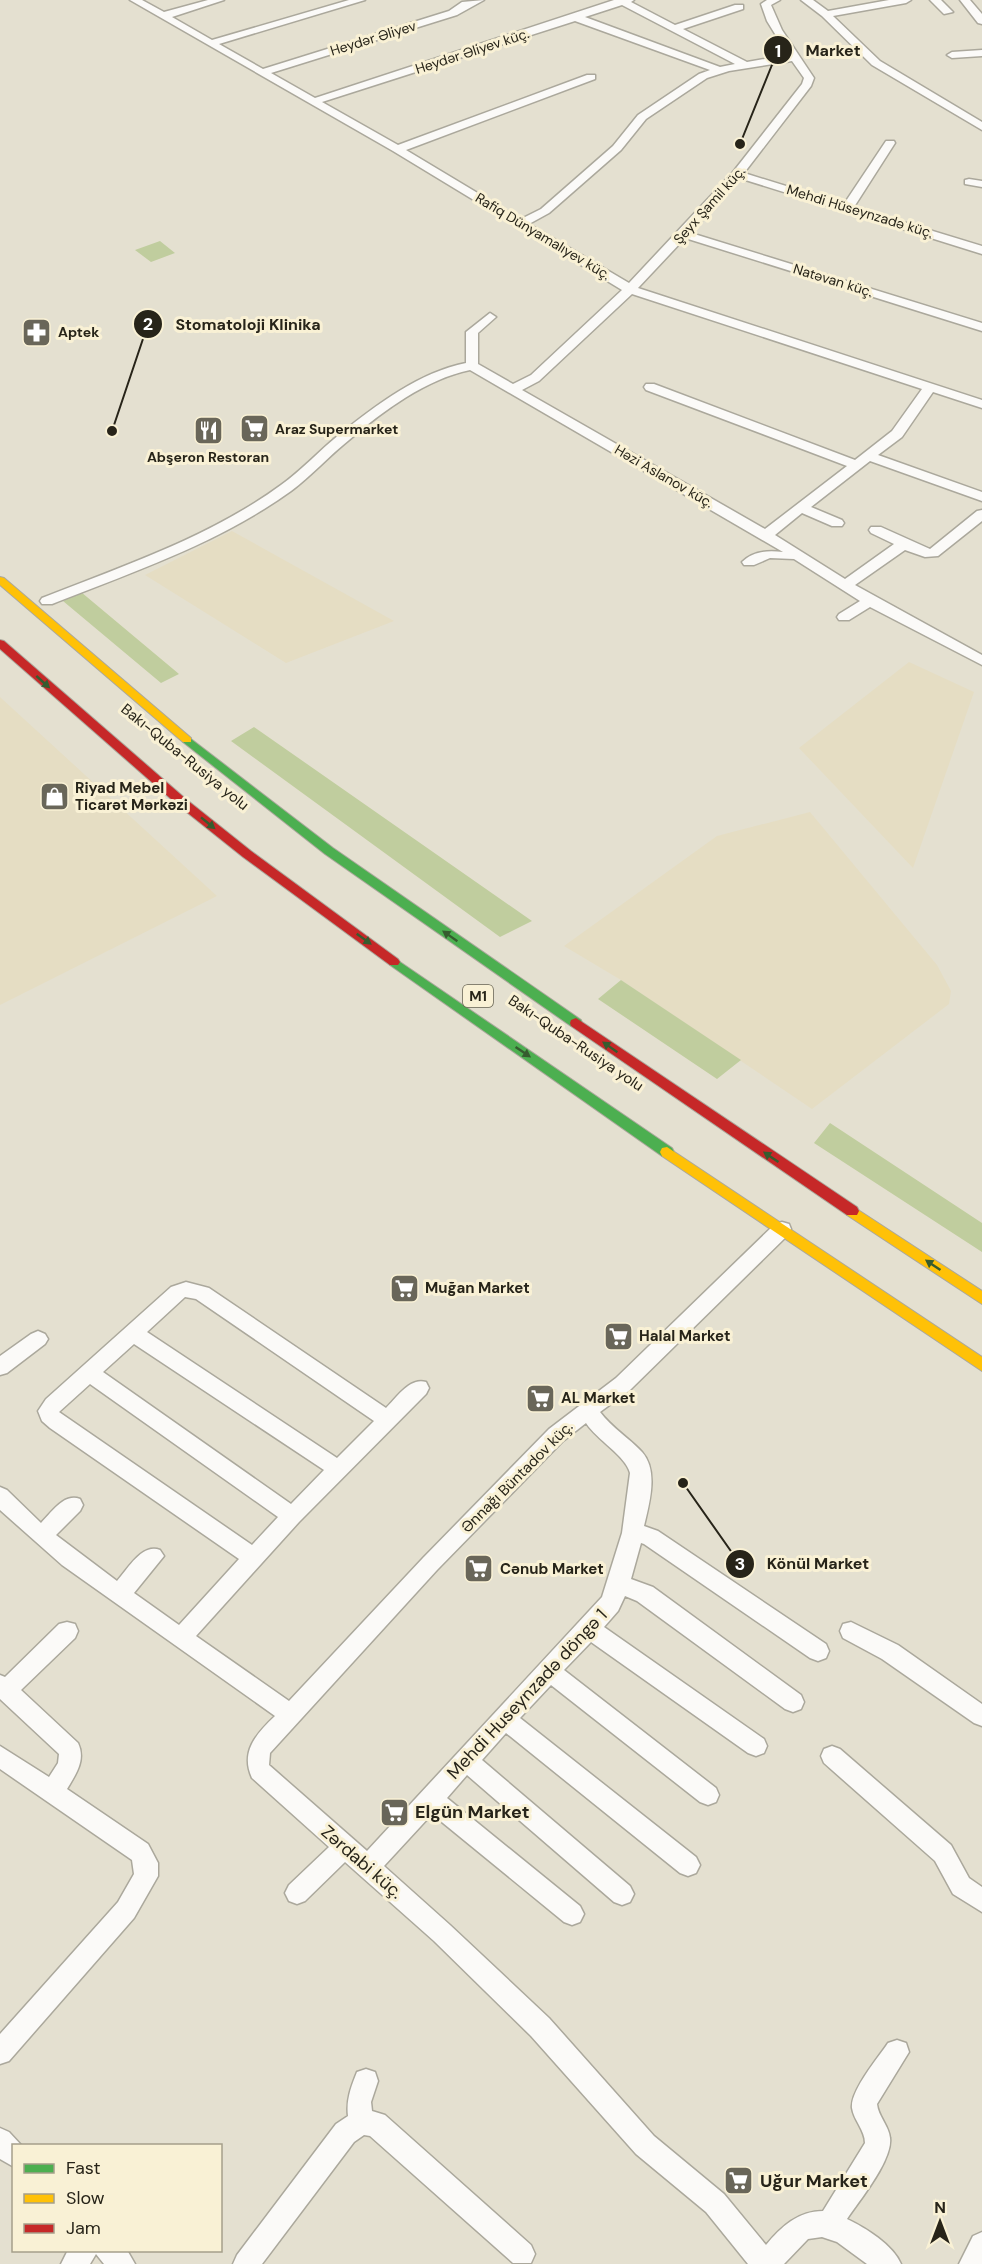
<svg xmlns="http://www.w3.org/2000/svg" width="982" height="2264" font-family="'DM Sans',sans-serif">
  <rect width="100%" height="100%" fill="#e4e0d0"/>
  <!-- built -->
  <path fill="#e5ddc3" d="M 232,531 L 394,621 L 286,663 L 145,575 Z
    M 909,662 L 974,692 L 913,868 L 799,748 Z
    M 0,697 L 217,896 L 0,1005 Z
    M 810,812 L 937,965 L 951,991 L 949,1004 L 812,1109 L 621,980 L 564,946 L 717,836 Z"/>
  <!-- green -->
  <path fill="#c0cd9e" d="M 160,241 L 175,253 L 151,262 L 135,250 Z
    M 81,592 L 179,674 L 161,683 L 63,601 Z
    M 254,727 L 532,921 L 500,937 L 231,741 Z
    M 621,980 L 741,1060 L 717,1079 L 598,999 Z
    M 830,1123 L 982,1223 L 982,1252 L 814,1143 Z"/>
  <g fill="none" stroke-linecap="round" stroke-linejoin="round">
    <defs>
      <path id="street" d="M 130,0 L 142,0 L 164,12 L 208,0 L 224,0 L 172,17 L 212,40 L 349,0 L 365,0 L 219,44 L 263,69 L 449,11 L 462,2 L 484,0 L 457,15 L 271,73 L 315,98 L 614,0 L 634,0 L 631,2 L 675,25 L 735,5 L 743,5 L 743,9 L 683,29 L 747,62 L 788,55 L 767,21 L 761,4 L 767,0 L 780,0 L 771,5 L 782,30 L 814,78 L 811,86 L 744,173 L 844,204 L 886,141 L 894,141 L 895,143 L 854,207 L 982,246 L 982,254 L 739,178 L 691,233 L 982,323 L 982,331 L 685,238 L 638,288 L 982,400 L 982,408 L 933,392 L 902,437 L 878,455 L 982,492 L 982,501 L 870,461 L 811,507 L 842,520 L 844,523 L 842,526 L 832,526 L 802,513 L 775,535 L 845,579 L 894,544 L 871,533 L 869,530 L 871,527 L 881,527 L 930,549 L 977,511 L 982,510 L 982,521 L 938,556 L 925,557 L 905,550 L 855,585 L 982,655 L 982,665 L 870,607 L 849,620 L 839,620 L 837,617 L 839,614 L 860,601 L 794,559 L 770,558 L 754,565 L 744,565 L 742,562 C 753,551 768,550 783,552 L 470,370 C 426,379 383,411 349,440 C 329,456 311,476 291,491 C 219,543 133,572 52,604 L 42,604 L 40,601 L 42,598 C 123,566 210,537 281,485 C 302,470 320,450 340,434 C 376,405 420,372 466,363 L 466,332 L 490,313 L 496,317 L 478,333 L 478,364 L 513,384 L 531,375 L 622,290 L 393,151 ZM 622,5 L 735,64 L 720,67 L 585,17 ZM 575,21 L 710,70 L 699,74 L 638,115 L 613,146 L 541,209 L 521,219 L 406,150 L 595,79 L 595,75 L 587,75 L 398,145 L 322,102 ZM 792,61 L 804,78 L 802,84 L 733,172 L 629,283 L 529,224 L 549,213 L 621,150 L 646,119 L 707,78 L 729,71 ZM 632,294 L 922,389 L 892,431 L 855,460 L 654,384 L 646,384 L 644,387 L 646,390 L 847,466 L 765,529 L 522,390 L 539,381 Z
        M 801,0 L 813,0 L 828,11 L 889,0 L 911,0 L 906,3 L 833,16 L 880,61 L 982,122 L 982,130 L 872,65 L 822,16 Z
        M 930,0 L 941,0 L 953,12 L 944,14 Z
        M 960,0 L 970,0 L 982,14 L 982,24 L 978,23 Z
        M 982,50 L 982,56 L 952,58 L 947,55 L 952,52 Z
        M 969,179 L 982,181 L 982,187 L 965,184 L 965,180 Z
        M 782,1222 L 789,1224 L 791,1229 L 789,1234 L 630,1390 L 600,1412 C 612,1428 629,1438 642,1452 C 659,1471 649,1504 644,1526 L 658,1531 L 826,1644 L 829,1651 L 826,1658 L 818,1661 L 810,1658 L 644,1544 L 641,1543 L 631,1579 L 653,1587 L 801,1695 L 804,1702 L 801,1709 L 793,1712 L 785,1709 L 637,1601 L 625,1596 L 618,1611 L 604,1627 L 764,1739 L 767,1746 L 764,1753 L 756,1756 L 748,1753 L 591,1642 L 564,1670 L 716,1788 L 719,1795 L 716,1802 L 708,1805 L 700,1802 L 551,1685 L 520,1718 L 696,1857 L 700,1865 L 696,1873 L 688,1876 L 680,1873 L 506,1733 L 482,1760 L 630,1886 L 634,1894 L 630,1902 L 622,1905 L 614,1902 L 467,1775 L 447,1798 L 580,1906 L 584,1914 L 580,1922 L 572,1925 L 564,1922 L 432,1814 L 384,1866 L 450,1925 L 549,2018 L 654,2136 L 724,2194 L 766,2245 C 781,2227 798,2211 823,2211 L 865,2143 C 865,2130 854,2121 852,2108 C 850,2091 878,2058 888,2043 L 897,2040 L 906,2043 L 909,2052 L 877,2104 C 878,2116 889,2126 890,2138 C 893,2160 859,2201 847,2219 C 866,2228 893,2245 901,2264 L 867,2264 L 837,2242 L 822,2237 L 808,2239 L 784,2264 L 748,2264 L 706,2212 L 636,2154 L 531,2036 L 434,1941 L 345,1862 L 305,1901 L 297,1904 L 289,1901 L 285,1893 L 289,1885 L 329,1847 L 252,1778 C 240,1752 256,1734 275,1716 L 62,1565 L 0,1510 L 0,1487 L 7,1490 L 41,1523 C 52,1512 64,1493 80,1499 L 83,1505 L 80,1511 L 56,1535 L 117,1581 C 128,1569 142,1543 160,1550 L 164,1556 L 134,1593 L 179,1625 L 239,1559 L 50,1428 L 42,1421 L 38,1411 L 46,1399 L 171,1287 L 186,1282 L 209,1288 L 386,1408 C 397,1397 410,1377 426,1382 L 429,1388 L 426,1394 L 299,1522 L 196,1636 L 289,1701 L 423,1558 L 549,1429 L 616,1378 L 775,1224 ZM 185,1297 L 196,1299 L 374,1421 L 337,1458 L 147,1332 ZM 134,1344 L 324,1470 L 291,1504 L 103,1372 ZM 90,1384 L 278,1517 L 252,1545 L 59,1412 ZM 586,1423 C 597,1440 626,1456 630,1473 L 622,1533 L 602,1597 L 367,1851 L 269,1765 L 270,1753 L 437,1570 L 563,1441 Z
        M 38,1331 L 45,1334 L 48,1339 L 45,1344 L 7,1373 L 0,1375 L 0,1356 L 31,1334 Z
        M 67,1622 L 75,1624 L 78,1631 L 75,1638 L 21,1690 L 78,1743 C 86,1760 76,1774 67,1789 L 148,1844 L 158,1863 L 158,1876 L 134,1918 L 9,2061 L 0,2064 L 0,2034 L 118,1902 L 134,1874 L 132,1860 L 0,1769 L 0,1746 L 49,1777 L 58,1763 L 59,1754 L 0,1699 L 0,1675 L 5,1677 L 59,1624 Z
        M 851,1622 L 898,1645 L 982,1704 L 982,1726 L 974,1723 L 882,1659 L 843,1638 L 840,1631 L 843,1624 Z
        M 832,1746 L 840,1749 L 951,1845 L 969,1878 L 982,1887 L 982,1912 L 953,1894 L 935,1861 L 824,1763 L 821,1756 L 824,1749 Z
        M 366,2069 L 375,2072 L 378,2081 L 371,2102 L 372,2111 L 385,2115 L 531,2245 L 535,2254 L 531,2263 L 513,2263 L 370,2136 L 364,2135 L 354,2142 L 262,2264 L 233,2264 L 237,2255 L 336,2124 L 348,2116 C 346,2100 351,2087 357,2072 Z
        M 0,2128 L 9,2132 L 22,2146 L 14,2146 L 14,2167 L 0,2159 Z
        M 982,2232 L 982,2264 L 959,2264 L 973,2236 Z
        M 68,2250 L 127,2250 L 135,2264 L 104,2264 L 96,2254 L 90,2264 L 61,2264 Z"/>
      <path id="fast" d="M 187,736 L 333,848 L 581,1020 L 582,1023 L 581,1026 L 571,1026 L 325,854 L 183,742 L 183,738 Z
        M 394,958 L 672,1148 L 674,1152 L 672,1156 L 662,1156 L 390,965 L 388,962 L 390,959 Z"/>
      <path id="slow" d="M 0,577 L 4,578 L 191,738 L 191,742 L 183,742 L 0,585 Z
        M 667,1147 L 982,1357 L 982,1371 L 662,1156 L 660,1152 L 662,1148 Z
        M 852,1206 L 982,1291 L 982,1304 L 847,1215 L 845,1211 L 847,1207 Z"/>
      <path id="jam" d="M 0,640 L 4,641 L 187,800 L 251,851 L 398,959 L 400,962 L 398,965 L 390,965 L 243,857 L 179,806 L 0,649 Z
        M 576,1018 L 857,1207 L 859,1211 L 857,1215 L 847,1215 L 571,1026 L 570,1023 L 571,1020 Z"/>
    </defs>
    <!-- street casing -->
    <use href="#street" stroke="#aba89c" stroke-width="3"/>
    <!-- fast casing -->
    <use href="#fast" stroke="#aba89c" stroke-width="2"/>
    <!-- slow casing -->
    <use href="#slow" stroke="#aba89c" stroke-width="2"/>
    <!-- jam casing -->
    <use href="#jam" stroke="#aba89c" stroke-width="2"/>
    <!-- street -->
    <use href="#street" fill="#fbfaf8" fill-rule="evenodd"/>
    <!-- fast -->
    <use href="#fast" fill="#4caf50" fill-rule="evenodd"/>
    <!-- slow -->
    <use href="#slow" fill="#ffc107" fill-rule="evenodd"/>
    <!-- jam -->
    <use href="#jam" fill="#c62828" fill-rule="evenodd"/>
  </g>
  <!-- one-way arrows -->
  <defs><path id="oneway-solid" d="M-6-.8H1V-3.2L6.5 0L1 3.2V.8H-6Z" transform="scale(1.5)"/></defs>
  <g fill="#365c2f">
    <use href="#oneway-solid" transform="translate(43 682) rotate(42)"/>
    <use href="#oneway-solid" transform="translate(208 823) rotate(39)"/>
    <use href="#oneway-solid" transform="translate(450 936) rotate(-145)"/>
    <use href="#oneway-solid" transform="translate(364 939) rotate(36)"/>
    <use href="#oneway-solid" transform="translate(610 1047) rotate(-145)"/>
    <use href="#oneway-solid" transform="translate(523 1052) rotate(34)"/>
    <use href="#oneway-solid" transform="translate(771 1157) rotate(-146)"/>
    <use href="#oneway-solid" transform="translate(933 1265) rotate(-146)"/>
  </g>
  <!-- icons -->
  <defs>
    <symbol id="pharmacy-square" viewBox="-11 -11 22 22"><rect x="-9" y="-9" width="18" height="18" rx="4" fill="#696659" stroke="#f9f1d5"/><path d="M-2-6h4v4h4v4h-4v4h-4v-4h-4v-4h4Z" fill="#fff"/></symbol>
    <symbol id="supermarket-square" viewBox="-11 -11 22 22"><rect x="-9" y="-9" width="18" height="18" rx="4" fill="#696659" stroke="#f9f1d5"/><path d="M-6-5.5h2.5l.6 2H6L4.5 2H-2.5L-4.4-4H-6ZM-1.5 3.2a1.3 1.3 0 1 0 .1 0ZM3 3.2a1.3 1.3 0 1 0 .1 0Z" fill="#fff"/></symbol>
    <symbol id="restaurant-square" viewBox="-11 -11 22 22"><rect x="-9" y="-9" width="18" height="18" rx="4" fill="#696659" stroke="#f9f1d5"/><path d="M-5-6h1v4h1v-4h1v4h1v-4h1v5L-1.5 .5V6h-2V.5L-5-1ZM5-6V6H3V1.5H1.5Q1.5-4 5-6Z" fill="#fff"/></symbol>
    <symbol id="shop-square" viewBox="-11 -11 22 22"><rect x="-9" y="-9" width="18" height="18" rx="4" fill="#696659" stroke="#f9f1d5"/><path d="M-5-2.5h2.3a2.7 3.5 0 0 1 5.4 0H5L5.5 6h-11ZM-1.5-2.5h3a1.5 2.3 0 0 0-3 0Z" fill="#fff"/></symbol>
  </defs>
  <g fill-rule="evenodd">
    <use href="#pharmacy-square" x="20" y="316" width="33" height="33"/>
    <use href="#supermarket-square" x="238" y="412" width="33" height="33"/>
    <use href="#restaurant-square" x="192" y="414" width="33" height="33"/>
    <use href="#shop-square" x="38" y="780" width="33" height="33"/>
    <use href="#supermarket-square" x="388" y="1272" width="33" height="33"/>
    <use href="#supermarket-square" x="602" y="1320" width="33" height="33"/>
    <use href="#supermarket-square" x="524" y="1382" width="33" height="33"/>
    <use href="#supermarket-square" x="462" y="1552" width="33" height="33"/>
    <use href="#supermarket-square" x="378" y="1796" width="33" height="33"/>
    <use href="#supermarket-square" x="722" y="2164" width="33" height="33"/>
  </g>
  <g text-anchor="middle" stroke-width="6" stroke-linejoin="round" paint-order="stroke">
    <!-- far-street labels -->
    <g font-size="14" fill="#272419" stroke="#f9f1d5">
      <text transform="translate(373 38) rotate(-17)" y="5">Heydər Əliyev</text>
      <text transform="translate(472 51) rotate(-18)" y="5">Heydər Əliyev küç.</text>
      <text transform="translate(709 205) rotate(-48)" y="5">Şeyx Şamil küç.</text>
      <text transform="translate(860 211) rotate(17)" y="5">Mehdi Hüseynzadə küç.</text>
      <text transform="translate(543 236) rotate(31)" y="5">Rafiq Dünyamalıyev küç.</text>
      <text transform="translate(833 280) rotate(17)" y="5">Natəvan küç.</text>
      <text transform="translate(664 476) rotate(30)" y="5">Həzi Aslanov küç.</text>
    </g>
    <!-- far-poi labels -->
    <g font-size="14" font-weight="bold" fill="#272419" stroke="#f9f1d5" text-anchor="start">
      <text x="58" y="337">Aptek</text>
      <text x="275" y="434">Araz Supermarket</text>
      <text x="208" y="462" text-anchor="middle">Abşeron Restoran</text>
    </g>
    <!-- shield labels -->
    <rect fill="#f9f1d5" stroke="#666251" stroke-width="1.5" x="463" y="985" width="30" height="22" rx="4.5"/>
    <g font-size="14" font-weight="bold" fill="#272419">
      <text x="478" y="1001">M1</text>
    </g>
    <!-- street labels -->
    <g font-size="15" fill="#272419" stroke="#f9f1d5">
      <text transform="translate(185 757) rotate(39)" y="5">Bakı-Quba-Rusiya yolu</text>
      <text transform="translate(576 1043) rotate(34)" y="5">Bakı-Quba-Rusiya yolu</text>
      <text transform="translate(517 1477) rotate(-45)" y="5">Ənnağı Büntadov küç.</text>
    </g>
    <!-- poi labels -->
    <g font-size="15" font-weight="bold" fill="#272419" stroke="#f9f1d5" text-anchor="start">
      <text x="75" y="793">Riyad Mebel<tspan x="75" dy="17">Ticarət Mərkəzi</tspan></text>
      <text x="425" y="1293">Muğan Market</text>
      <text x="639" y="1341">Halal Market</text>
      <text x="561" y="1403">AL Market</text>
      <text x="500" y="1574">Cənub Market</text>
    </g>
    <!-- near-street labels -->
    <g font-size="18" fill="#272419" stroke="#f9f1d5">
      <text transform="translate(527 1694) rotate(-47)" y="6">Mehdi Huseynzadə döngə 1</text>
      <text transform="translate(362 1862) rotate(41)" y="6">Zərdabi küç.</text>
    </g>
    <!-- near-poi labels -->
    <g font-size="18" font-weight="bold" fill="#272419" stroke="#f9f1d5" text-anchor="start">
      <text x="415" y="1818">Elgün Market</text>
      <text x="760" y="2187">Uğur Market</text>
    </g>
  </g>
  <!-- callouts -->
  <path fill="none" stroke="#272419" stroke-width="2" d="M740 144L778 50M112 431L148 324M683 1483L740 1564"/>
  <g fill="#272419" stroke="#f9f1d5" stroke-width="2">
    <circle cx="740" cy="144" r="6"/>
    <circle cx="112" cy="431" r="6"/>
    <circle cx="683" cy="1483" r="6"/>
    <circle cx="778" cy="50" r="15"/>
    <circle cx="148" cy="324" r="15"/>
    <circle cx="740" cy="1564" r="15"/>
  </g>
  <g font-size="18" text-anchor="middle" font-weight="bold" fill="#fff">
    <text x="778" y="57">1</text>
    <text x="148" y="330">2</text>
    <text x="740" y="1570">3</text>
  </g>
  <g font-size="16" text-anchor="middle" font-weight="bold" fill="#272419" stroke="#f9f1d5" stroke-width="6" stroke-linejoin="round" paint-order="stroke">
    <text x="833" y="56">Market</text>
    <text x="248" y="330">Stomatoloji Klinika</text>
    <text x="818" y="1569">Könül Market</text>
  </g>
  <!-- legend -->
  <rect x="12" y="2144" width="210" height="108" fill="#f9f1d5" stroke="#a59f8a" stroke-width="1.5"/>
  <rect x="24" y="2164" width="30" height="9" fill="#4caf50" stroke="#a59f8a" stroke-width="1.5"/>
  <text x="66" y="2174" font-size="18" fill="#272419">Fast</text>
  <rect x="24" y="2194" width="30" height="9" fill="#ffc107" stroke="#a59f8a" stroke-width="1.5"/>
  <text x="66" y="2204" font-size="18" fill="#272419">Slow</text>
  <rect x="24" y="2224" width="30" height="9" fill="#c62828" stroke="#a59f8a" stroke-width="1.5"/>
  <text x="66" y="2234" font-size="18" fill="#272419">Jam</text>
  <!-- north arrow -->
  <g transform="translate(940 2222)" stroke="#f9f1d5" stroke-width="4.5" paint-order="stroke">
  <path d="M0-4.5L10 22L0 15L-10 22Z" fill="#272419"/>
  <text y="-9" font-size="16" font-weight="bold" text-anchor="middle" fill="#272419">N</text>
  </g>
</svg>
